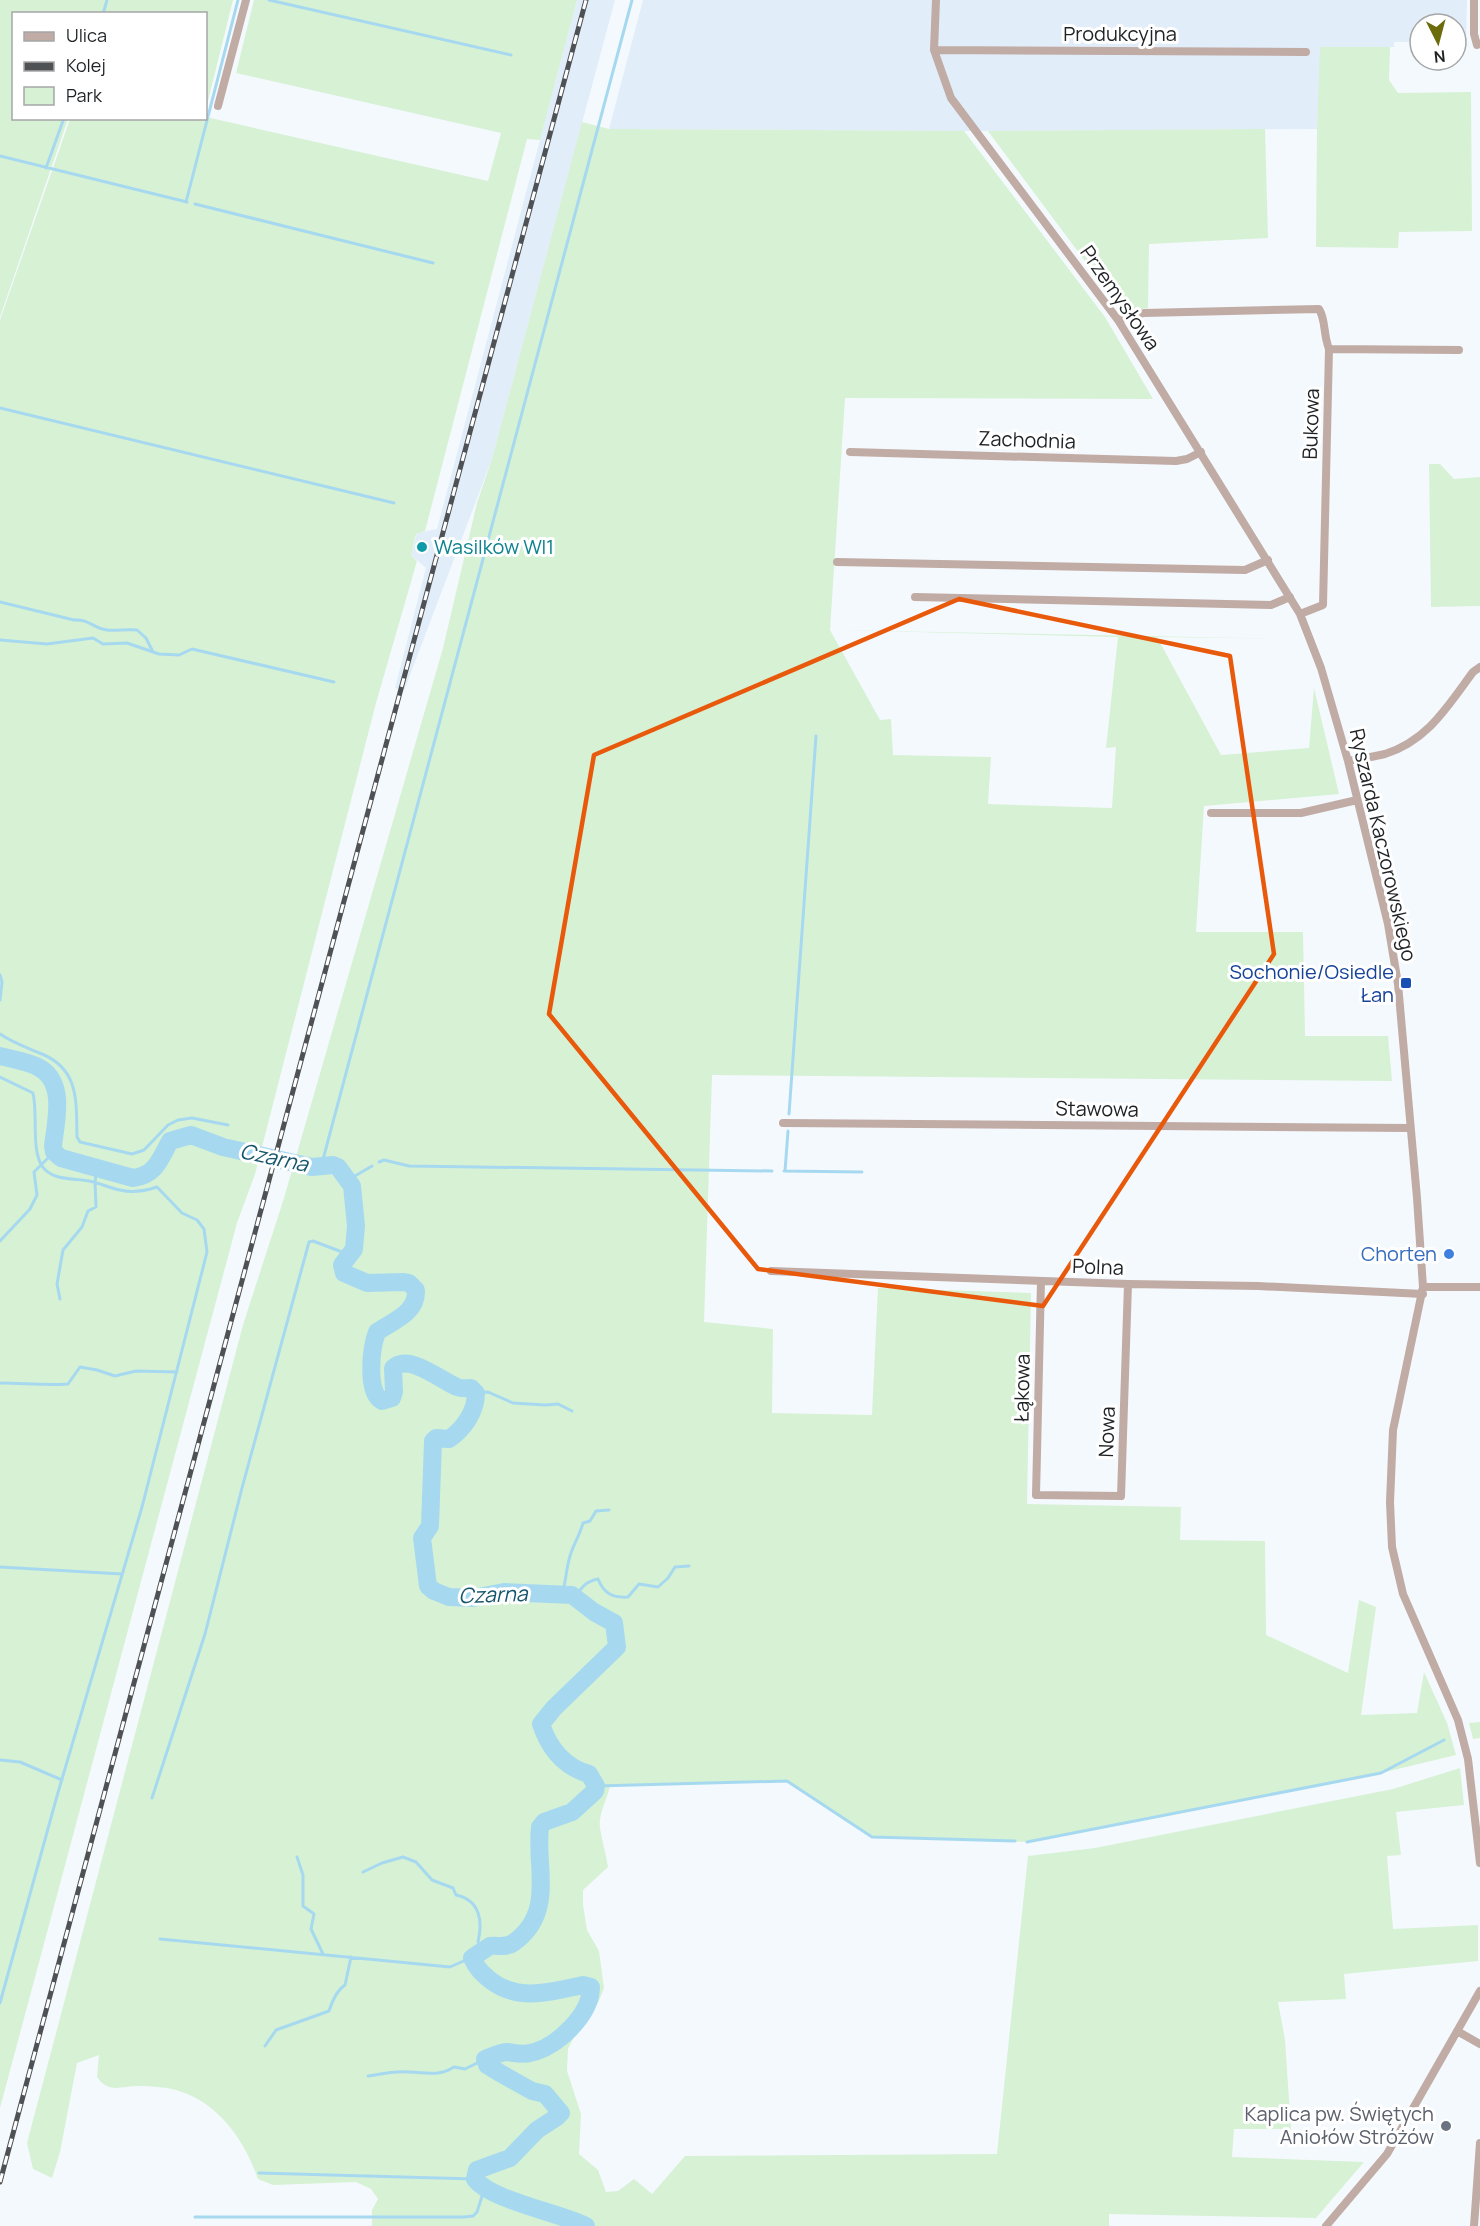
<svg xmlns="http://www.w3.org/2000/svg" width="1480" height="2226" font-family="Manrope,sans-serif">
  <rect width="100%" height="100%" fill="#f4f9fe"/>
  <!-- built -->
  <path fill="#e2edfa" d="M 577,0 L 615,0 L 492,459 L 404,691 L 395,688 L 426,568 L 411,555 L 417,533 L 437,529 Z
    M 643,0 L 1467,0 L 1466,43 L 1456,43 L 1456,24 L 1420,24 L 1420,42 L 1394,42 L 1394,47 L 1321,47 L 1317,129 L 964,131 L 609,129 Z"/>
  <!-- green -->
  <path fill="#d7f1d4" fill-rule="evenodd" d="M 0,0 L 233,0 L 206,109 L 206,14 L 14,14 L 14,118 L 68,119 L 0,317 Z
    M 254,0 L 577,0 L 540,140 L 527,139 L 425,531 L 416,534 L 411,555 L 417,561 L 376,703 L 255,1174 L 237,1223 L 0,2108 L 0,320 L 70,119 L 206,117 L 488,181 L 501,133 L 236,73 Z
    M 1320,47 L 1390,47 L 1389,80 L 1398,93 L 1471,92 L 1472,231 L 1399,232 L 1398,248 L 1316,247 L 1317,129 Z
    M 582,122 L 609,129 L 964,131 L 1105,317 L 1153,399 L 845,398 L 830,630 L 1300,639 L 1157,637 L 1221,755 L 1309,748 L 1314,688 L 1339,794 L 1204,806 L 1196,932 L 1303,932 L 1305,1036 L 1388,1036 L 1392,1081 L 712,1075 L 704,1322 L 773,1329 L 772,1413 L 872,1415 L 878,1288 L 1031,1293 L 1027,1504 L 1181,1507 L 1180,1540 L 1265,1541 L 1266,1635 L 1348,1673 L 1359,1600 L 1376,1607 L 1361,1715 L 1417,1713 L 1424,1672 L 1447,1723 L 1456,1755 L 1381,1773 L 1027,1842 L 872,1837 L 787,1781 L 610,1786 C 607,1800 598,1814 600,1828 C 602,1841 606,1854 608,1867 L 583,1890 L 583,1905 L 587,1930 L 599,1951 L 604,1988 L 598,2003 L 580,2025 L 568,2049 L 567,2071 L 581,2114 L 579,2154 L 598,2170 L 606,2192 L 618,2191 L 634,2179 L 652,2194 L 685,2156 L 997,2154 L 1028,1856 L 1095,1848 L 1393,1789 L 1460,1768 L 1464,1805 L 1396,1812 L 1401,1855 L 1387,1856 L 1393,1929 L 1478,1925 L 1478,1961 L 1344,1974 L 1346,1999 L 1278,2002 L 1285,2040 L 1291,2129 L 1234,2129 L 1232,2157 L 1364,2162 L 1316,2218 L 1109,2214 L 1109,2226 L 372,2226 L 372,2210 L 378,2199 L 371,2189 L 356,2182 L 273,2185 L 258,2179 C 244,2139 218,2102 176,2090 C 165,2087 150,2086 138,2086 C 121,2086 109,2094 97,2077 L 99,2055 L 77,2063 L 60,2152 L 52,2178 L 33,2169 L 27,2143 L 243,1325 L 284,1198 L 443,648 L 477,503 L 492,459 ZM 830,630 L 1118,637 L 1106,748 L 1116,747 L 1112,808 L 988,804 L 991,757 L 893,755 L 891,719 L 880,720 Z
    M 1265,129 L 1268,238 L 1149,244 L 1148,308 L 1123,312 L 988,131 Z
    M 1429,464 L 1440,464 L 1454,479 L 1480,477 L 1480,606 L 1431,607 Z
    M 1480,1722 L 1480,1738 L 1473,1739 L 1469,1723 Z"/>
  <g fill="none" stroke-linecap="round" stroke-linejoin="round">
    <!-- stream -->
    <path stroke="#a6d9f0" stroke-width="3" d="M 269,0 L 511,55
      M 103,14 L 107,0
      M 0,156 L 187,202
      M 46,168 L 64,118
      M 186,202 L 238,0
      M 195,204 L 433,263
      M 0,408 L 394,503
      M 0,602 L 74,620 C 90,619 92,628 107,630 C 116,631 127,629 137,630 L 146,638 L 152,650
      M 0,640 L 47,644 L 93,638 L 103,644 L 127,643 L 159,654 L 179,655 L 192,649 L 334,682
      M 0,975 L 2,982 L 0,1000
      M 0,1034 C 13,1043 28,1048 42,1054 C 80,1070 76,1102 77,1137 L 80,1142 L 132,1154 L 144,1150 L 168,1125 L 178,1120 L 192,1118 L 228,1125
      M 0,1077 L 33,1093 C 38,1114 31,1149 42,1166 C 52,1181 73,1178 89,1181 C 100,1183 109,1188 120,1190 C 132,1193 145,1191 157,1187 L 182,1213 L 197,1220 L 204,1229 L 207,1252 L 142,1507 L 57,1796 L 0,2003
      M 789,1114 L 816,736
      M 379,1162 L 384,1160 L 409,1166 L 772,1171
      M 321,1167 L 632,0
      M 784,1171 L 862,1172
      M 785,1171 L 788,1131
      M 348,1180 L 372,1166
      M 0,1241 L 30,1209 L 37,1195 L 34,1172 L 54,1152
      M 60,1299 L 57,1284 L 63,1250 L 82,1227 L 88,1211 L 96,1207 L 95,1182 L 97,1167
      M 0,1383 C 24,1383 44,1386 68,1384 L 80,1367 L 97,1370 L 115,1376 L 136,1371 L 177,1372
      M 476,1393 L 488,1392 L 513,1403 L 545,1405 L 558,1404 L 572,1411
      M 0,1567 L 122,1574
      M 562,1595 C 566,1582 566,1569 570,1556 C 573,1545 580,1535 583,1523 L 590,1521 L 596,1511 L 609,1510
      M 575,1597 C 581,1588 586,1581 598,1579 C 604,1594 613,1598 628,1597 L 639,1584 L 658,1587 L 668,1578 L 675,1567 L 689,1566
      M 0,1760 L 20,1762 L 62,1780
      M 596,1786 L 787,1781 L 872,1837 L 1015,1841
      M 152,1798 L 205,1634 L 242,1488 L 309,1242 L 313,1241 L 350,1255
      M 1027,1842 L 1381,1773 L 1444,1740
      M 297,1857 L 303,1875 L 303,1906 L 314,1914 L 311,1929 L 323,1954
      M 363,1872 L 382,1863 L 403,1857 L 416,1862 L 432,1880 L 453,1888 L 456,1895 C 480,1900 483,1921 478,1942 L 486,1948
      M 160,1939 L 450,1967 L 475,1956
      M 265,2046 L 276,2030 L 329,2011 C 332,2002 336,1991 345,1985 L 351,1957
      M 368,2076 C 378,2075 388,2072 397,2072 C 417,2070 436,2079 454,2067 L 465,2069 L 485,2059
      M 259,2173 L 475,2179
      M 195,2217 L 464,2217 L 473,2216 L 477,2212 L 485,2187"/>
    <!-- river -->
    <path stroke="#a6d9f0" stroke-width="18" d="M 0,1056 C 12,1059 25,1061 36,1066 C 67,1080 56,1120 53,1146 L 54,1152 L 61,1158 L 133,1178 C 156,1175 160,1159 170,1141 L 191,1135 L 223,1147 L 312,1167 L 333,1165 L 338,1167 L 352,1186 L 356,1226 L 354,1249 L 342,1265 L 344,1273 L 367,1283 L 404,1282 L 409,1283 L 416,1290 C 417,1314 392,1321 377,1332 C 371,1348 366,1392 382,1401 L 392,1398 L 394,1392 L 393,1368 C 409,1353 440,1380 457,1387 C 462,1389 467,1388 471,1388 L 476,1393 C 476,1411 464,1429 449,1439 L 436,1438 L 433,1441 L 430,1526 L 422,1538 L 428,1586 L 434,1591 L 449,1597 L 473,1598 L 504,1592 L 572,1595 L 594,1612 L 614,1623 L 617,1647 L 554,1708 L 541,1724 C 549,1748 564,1767 589,1774 L 596,1786 L 595,1791 L 572,1812 L 544,1822 L 540,1827 C 535,1867 556,1913 513,1943 C 506,1948 498,1945 490,1946 C 488,1947 475,1956 472,1958 C 476,1968 483,1974 490,1980 C 518,2002 551,1992 583,1985 L 591,1987 C 591,2015 556,2048 530,2053 C 522,2055 515,2053 507,2052 C 501,2052 491,2057 485,2059 L 487,2065 L 500,2073 L 532,2091 L 545,2094 L 561,2113 L 557,2117 L 537,2130 L 510,2158 L 477,2170 L 475,2179 C 490,2200 561,2213 586,2226"/>
    <!-- minor -->
    <path stroke="#c1aba5" stroke-width="8" d="M 936,0 L 934,50 L 951,98 L 1118,320 L 1300,614 L 1321,668 L 1348,761 L 1388,924 L 1398,984 L 1417,1198 L 1423,1287 L 1393,1430 L 1390,1502 L 1392,1547 L 1403,1594 L 1458,1720 L 1468,1759 L 1480,1863
      M 1474,0 L 1474,34 L 1477,45
      M 934,50 L 1306,52
      M 218,106 L 246,0
      M 1118,320 L 1144,313 L 1319,309 C 1326,320 1323,334 1329,349
      M 850,452 L 1176,461 L 1187,459 L 1201,452
      M 837,562 L 1245,570 L 1268,560
      M 915,597 L 1271,605 L 1290,597
      M 1300,614 L 1323,605 L 1329,349 L 1459,350
      M 1348,761 C 1360,759 1373,757 1385,754 C 1428,740 1447,707 1473,672 L 1480,667
      M 1211,813 L 1301,813 L 1357,800
      M 783,1123 L 1410,1128
      M 771,1271 L 1128,1284 L 1258,1286 L 1423,1294
      M 1041,1281 L 1036,1495 L 1121,1496 L 1128,1284
      M 1423,1287 L 1480,1287
      M 1457,2031 L 1480,2044
      M 1326,2226 L 1387,2154 L 1480,1991
      M 1474,2226 L 1480,2143"/>
    <defs>
      <path id="rail" d="M 0,2182 L 586,0"/>
    </defs>
    <!-- rail casing -->
    <use href="#rail" stroke="#4f5255" stroke-width="5"/>
    <!-- rail -->
    <use href="#rail" stroke="#fff" stroke-width="3" stroke-dasharray="9" stroke-linecap="butt"/>
  </g>
  <!-- marked area -->
  <path fill="none" stroke="#e8590c" stroke-width="4.5" stroke-linejoin="round" d="M 959,599 L 1230,656 L 1274,954 L 1043,1306 L 758,1269 L 549,1014 L 594,755 Z"/>
  <!-- markers -->
  <circle fill="#0f9aa8" stroke="#fff" stroke-width="2" cx="422" cy="547" r="6"/>
  <rect fill="#1a4fb4" stroke="#fff" stroke-width="2" x="1400" y="977" width="12" height="12" rx="3"/>
  <circle fill="#3f7fe0" stroke="#fff" stroke-width="2" cx="1449" cy="1254" r="6"/>
  <circle fill="#6b7280" stroke="#fff" stroke-width="2" cx="1446" cy="2126" r="6"/>
  <g text-anchor="middle" stroke-width="6" stroke-linejoin="round" paint-order="stroke">
    <!-- street labels -->
    <g font-size="20" fill="#1f2224" stroke="#fff">
      <text x="1120" y="41">Produkcyjna</text>
      <text transform="translate(1120 298) rotate(55)" y="7">Przemysłowa</text>
      <text transform="translate(1311 424) rotate(-88)" y="7">Bukowa</text>
      <text transform="translate(1027 440) rotate(2)" y="7">Zachodnia</text>
      <text transform="translate(1383 845) rotate(77)" y="7">Ryszarda Kaczorowskiego</text>
      <text transform="translate(1097 1109) rotate(1)" y="7">Stawowa</text>
      <text transform="translate(1098 1267) rotate(2)" y="7">Polna</text>
      <text transform="translate(1022 1388) rotate(-89)" y="7">Łąkowa</text>
      <text transform="translate(1107 1432) rotate(-88)" y="7">Nowa</text>
    </g>
    <!-- culture labels -->
    <g font-size="20" fill="#0d838f" stroke="#fff" text-anchor="start">
      <text x="434" y="554">Wasilków Wl1</text>
    </g>
    <!-- transit labels -->
    <g font-size="20" fill="#164399" stroke="#fff" text-anchor="end">
      <text x="1394" y="979">Sochonie/Osiedle<tspan x="1394" dy="23">Łan</tspan></text>
    </g>
    <!-- shop labels -->
    <g font-size="20" fill="#366cbe" stroke="#fff" text-anchor="end">
      <text x="1437" y="1261">Chorten</text>
    </g>
    <!-- worship labels -->
    <g font-size="20" fill="#5b616d" stroke="#fff" text-anchor="end">
      <text x="1434" y="2121">Kaplica pw. Świętych<tspan x="1434" dy="23">Aniołów Stróżów</tspan></text>
    </g>
    <!-- water labels -->
    <g font-size="21" font-style="italic" fill="#15556c" stroke="#fff">
      <text transform="translate(274 1158) rotate(12)" y="7">Czarna</text>
      <text transform="translate(493 1595) rotate(-2)" y="7">Czarna</text>
    </g>
  </g>
  <!-- legend -->
  <rect x="12" y="12" width="195" height="108" fill="#ffffff" stroke="#a5a7a7" stroke-width="1.5"/>
  <rect x="24" y="32" width="30" height="9" fill="#c1aba5" stroke="#a5a7a7" stroke-width="1.5"/>
  <text x="66" y="42" font-size="18" fill="#1f2224">Ulica</text>
  <rect x="24" y="62" width="30" height="9" fill="#4f5255" stroke="#a5a7a7" stroke-width="1.5"/>
  <text x="66" y="72" font-size="18" fill="#1f2224">Kolej</text>
  <rect x="24" y="87" width="30" height="18" fill="#d7f1d4" stroke="#a5a7a7" stroke-width="1.5"/>
  <text x="66" y="102" font-size="18" fill="#1f2224">Park</text>
  <!-- north arrow -->
  <g transform="translate(1438 42) rotate(174)"><circle r="28" fill="#ffffff" stroke="#a5a7a7" stroke-width="1.5"/>
  <path d="M0-4.5L10 22L0 15L-10 22Z" fill="#6c6c0d"/>
  <text y="-9" font-size="16" font-weight="bold" text-anchor="middle" fill="#1f2224">N</text>
  </g>
</svg>
